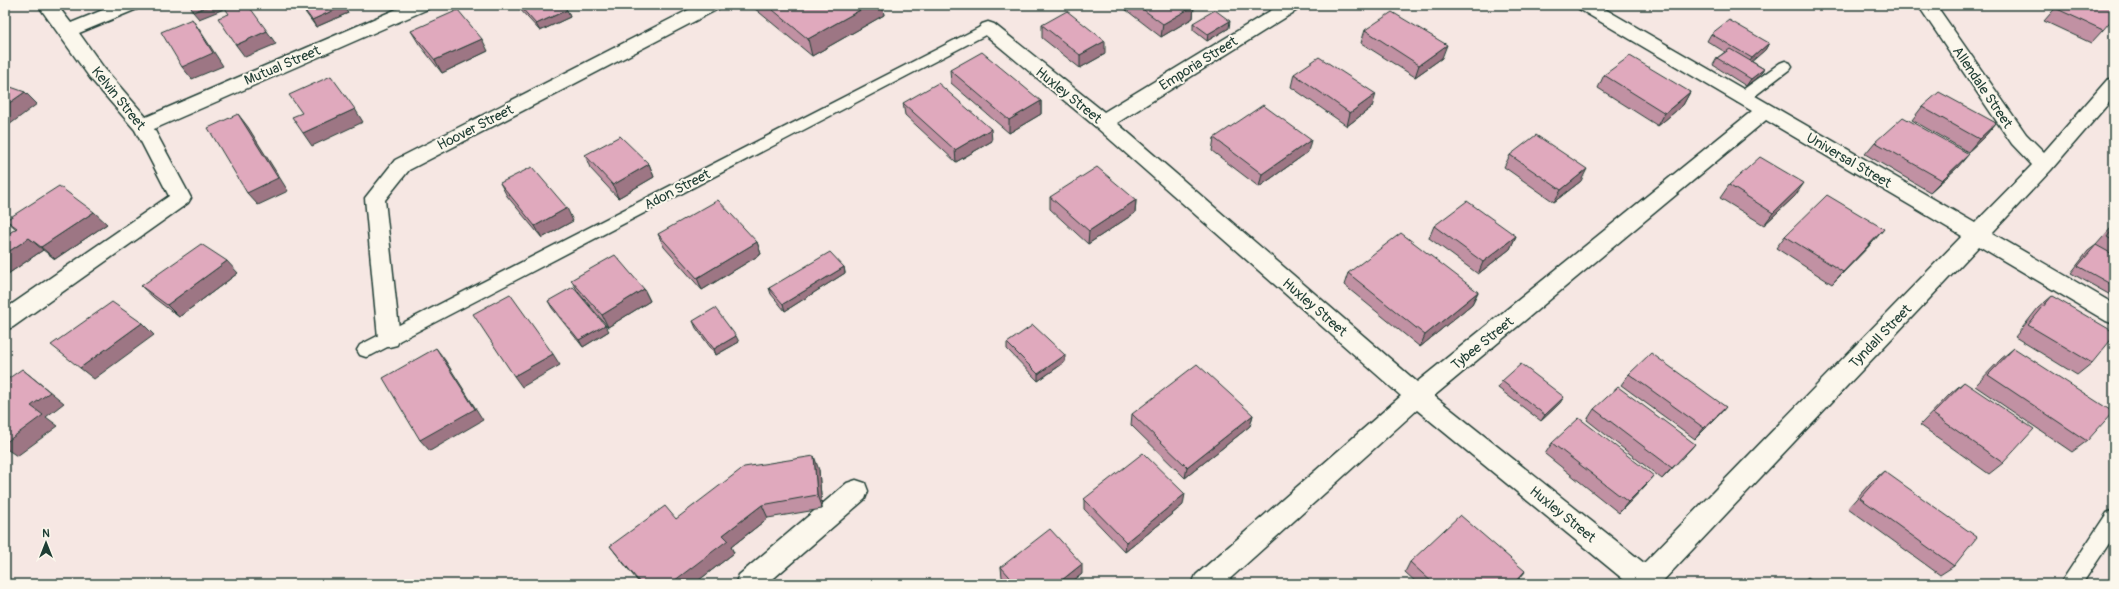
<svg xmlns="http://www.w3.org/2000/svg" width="2119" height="589" font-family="Pangolin,sans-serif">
  <rect width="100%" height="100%" fill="#f6e7e3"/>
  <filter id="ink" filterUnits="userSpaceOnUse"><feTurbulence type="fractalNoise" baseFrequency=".025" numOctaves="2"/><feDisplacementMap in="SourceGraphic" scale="8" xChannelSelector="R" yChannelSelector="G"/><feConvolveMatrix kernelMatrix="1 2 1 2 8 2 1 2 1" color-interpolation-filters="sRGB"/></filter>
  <g filter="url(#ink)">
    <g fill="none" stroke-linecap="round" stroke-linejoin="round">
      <defs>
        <path id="lane" d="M 988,23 L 993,25 L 995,28 L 993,31 L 372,355 L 366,357 L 360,355 L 357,350 L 360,345 Z
          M 1785,61 L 1790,63 L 1792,66 L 1790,69 L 1747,102 L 1742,103 L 1737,102 L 1735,98 L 1737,94 L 1780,63 Z
          M 2114,510 L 2114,536 L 2082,584 L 2060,584 L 2107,513 Z"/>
        <path id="street" d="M 38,5 L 57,5 L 71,23 L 115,5 L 140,5 L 137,9 L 79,33 L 104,68 L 146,117 L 406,5 L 431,5 L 428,9 L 154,129 L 191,198 L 188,203 L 13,327 L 5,330 L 5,309 L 169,196 L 135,130 L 90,78 Z
          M 698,5 L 721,5 L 718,9 L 409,170 L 385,200 L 400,338 L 397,345 L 389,347 L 381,345 L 378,338 L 365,198 L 395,160 Z
          M 1280,5 L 1302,5 L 1299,9 L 1117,123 L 1417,382 L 1752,111 L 1579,9 L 1576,5 L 1598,5 L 1975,223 L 2032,165 L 2012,144 L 1918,5 L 1936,5 L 2026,134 L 2044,152 L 2107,80 L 2114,78 L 2114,97 L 2051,170 L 1992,233 L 2114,304 L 2114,324 L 2106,321 L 1979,246 L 1660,584 L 1629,584 L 1417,410 L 1224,584 L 1192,584 L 1196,575 L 1401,396 L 1096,127 L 982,32 L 979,28 L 982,24 L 988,22 L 994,24 L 1104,112 ZM 1766,120 L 1962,236 L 1644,563 L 1434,396 Z
          M 856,480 L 865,483 L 868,491 L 865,499 L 767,584 L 735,584 L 739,575 L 847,483 Z"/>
      </defs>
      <!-- lane casing -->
      <use href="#lane" stroke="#1f3d34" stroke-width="3"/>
      <!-- street casing -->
      <use href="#street" stroke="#1f3d34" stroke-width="3"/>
      <!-- lane -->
      <use href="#lane" fill="#fbf7ec" fill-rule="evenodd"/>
      <!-- street -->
      <use href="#street" fill="#fbf7ec" fill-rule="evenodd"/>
    </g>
    <!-- wall -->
    <path fill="#c191a3" stroke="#1f3d34" d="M 300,5 L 343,5 L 348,13 L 316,27 Z
      M 516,5 L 562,5 L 567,10 L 570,17 L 540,31 Z
      M 754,5 L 882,5 L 884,15 L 812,56 L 754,8 Z
      M 1121,5 L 1193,5 L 1194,6 L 1193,18 L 1161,37 L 1121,6 Z
      M 2058,5 L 2103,30 L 2091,43 L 2044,21 Z
      M 1193,23 L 1229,28 L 1207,41 L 1193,30 Z
      M 1042,25 L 1105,54 L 1080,68 L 1042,38 Z
      M 1365,30 L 1442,58 L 1415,77 L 1361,43 Z
      M 411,31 L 488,51 L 442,73 L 419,44 Z
      M 1711,34 L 1769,43 L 1765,50 L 1751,61 L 1764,69 L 1759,76 L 1746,86 L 1713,65 L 1717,58 L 1725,52 L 1707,41 Z
      M 950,70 L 1041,101 L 1041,114 L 1009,133 L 951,83 Z
      M 1294,74 L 1372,107 L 1347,126 L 1291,87 Z
      M 1604,75 L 1690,92 L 1683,105 L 1658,126 L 1598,88 Z
      M 903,103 L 992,141 L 956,162 L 905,115 Z
      M 1922,107 L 1996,123 L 1985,136 L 1968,152 L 1912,120 Z
      M 1214,138 L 1308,152 L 1259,187 L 1212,151 Z
      M 1875,142 L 1958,167 L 1930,192 L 1865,154 Z
      M 585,155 L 649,164 L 654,177 L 618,198 L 590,168 Z
      M 1510,155 L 1581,181 L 1554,202 L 1504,167 Z
      M 500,183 L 573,221 L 542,238 L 507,196 Z
      M 1729,185 L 1795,196 L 1764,225 L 1720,198 Z
      M 1050,197 L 1136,200 L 1135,213 L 1088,244 L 1050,209 Z
      M 6,220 L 107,224 L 55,259 L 43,250 L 5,276 L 5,236 L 16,229 Z
      M 2114,225 L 2114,297 L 2071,273 L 2088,251 L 2096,245 L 2111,228 Z
      M 1434,226 L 1516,236 L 1510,249 L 1478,274 L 1429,238 Z
      M 658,234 L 757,242 L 761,254 L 702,290 L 664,247 Z
      M 1785,236 L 1873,242 L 1832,284 L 1776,248 Z
      M 844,267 L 845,273 L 785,311 L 771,294 L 769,288 Z
      M 238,273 L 179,317 L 154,298 L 141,286 Z
      M 1348,273 L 1478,292 L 1472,304 L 1420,347 L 1344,285 Z
      M 571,280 L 644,289 L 650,301 L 608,327 L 578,292 Z
      M 2052,296 L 2092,363 L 2077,375 L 2015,337 L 2038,308 Z
      M 548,301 L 609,331 L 583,347 L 552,308 Z
      M 693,321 L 739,342 L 716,355 L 696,328 Z
      M 1007,343 L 1065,362 L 1038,381 L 1007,349 Z
      M 2014,348 L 2087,441 L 2072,452 L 1975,386 L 2001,359 Z
      M 1629,374 L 1726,407 L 1716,418 L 1695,439 L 1621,385 Z
      M 1502,381 L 1560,403 L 1541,421 L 1498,388 Z
      M 1964,382 L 2003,463 L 1989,474 L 1920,425 L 1951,393 Z
      M 1594,409 L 1695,444 L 1662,479 L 1587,420 Z
      M 1132,414 L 1253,415 L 1250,426 L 1185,478 L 1131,425 Z
      M 1552,443 L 1654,476 L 1645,486 L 1619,513 L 1545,454 Z
      M 819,470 L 822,509 L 768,518 L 731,547 L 734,553 L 694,584 L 640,584 L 620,559 L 610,546 L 676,519 Z
      M 1884,471 L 1954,566 L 1940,575 L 1848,508 L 1871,482 Z
      M 1084,499 L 1183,505 L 1125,552 L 1084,509 Z
      M 1410,562 L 1525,572 L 1515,584 L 1418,584 L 1405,572 Z
      M 1001,567 L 1082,574 L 1069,584 L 1008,584 L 1002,577 Z
      M 1808,578 L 1815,584 L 1800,584 Z"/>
    <!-- shaded-wall -->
    <path fill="#9d7684" stroke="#1f3d34" d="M 211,5 L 234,5 L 199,19 L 193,12 Z
      M 869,5 L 882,5 L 884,15 L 812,56 L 808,39 Z
      M 343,6 L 348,13 L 316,27 L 312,20 Z
      M 1194,6 L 1193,18 L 1161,37 L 1163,24 Z
      M 567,10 L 570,17 L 540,31 L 536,24 Z
      M 192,19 L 201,32 L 223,66 L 192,79 L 182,67 Z
      M 1230,21 L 1229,28 L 1207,41 L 1208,34 Z
      M 267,31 L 276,44 L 245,57 L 236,45 Z
      M 482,39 L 488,51 L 442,73 L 435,60 Z
      M 1105,41 L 1105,54 L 1080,68 L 1080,55 Z
      M 1769,43 L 1765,50 L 1748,65 L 1752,58 Z
      M 1447,45 L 1442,58 L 1415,77 L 1419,65 Z
      M 1764,69 L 1759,76 L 1746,86 L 1751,79 Z
      M 25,92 L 37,104 L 5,128 L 5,106 Z
      M 1690,92 L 1683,105 L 1658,126 L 1665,113 Z
      M 1376,94 L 1372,107 L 1347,126 L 1350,113 Z
      M 1041,101 L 1041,114 L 1009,133 L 1009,120 Z
      M 355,109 L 363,122 L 312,146 L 303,133 Z
      M 238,114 L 248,127 L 288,191 L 258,205 L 247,193 Z
      M 1996,123 L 1985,136 L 1968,152 L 1979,139 Z
      M 991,129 L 992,141 L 956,162 L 955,150 Z
      M 1311,140 L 1308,152 L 1259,187 L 1262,174 Z
      M 1969,154 L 1958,167 L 1930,192 L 1942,180 Z
      M 649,164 L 654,177 L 618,198 L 613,185 Z
      M 1587,169 L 1581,181 L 1554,202 L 1561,190 Z
      M 1804,183 L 1795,196 L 1764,225 L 1773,213 Z
      M 1136,200 L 1135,213 L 1088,244 L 1089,231 Z
      M 567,208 L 573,221 L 542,238 L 535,226 Z
      M 94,212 L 107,224 L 55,259 L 41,247 Z
      M 1884,229 L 1873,242 L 1832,284 L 1843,272 Z
      M 1516,236 L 1510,249 L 1478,274 L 1483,262 Z
      M 29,238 L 43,250 L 5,276 L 5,254 Z
      M 757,242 L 761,254 L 702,290 L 697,278 Z
      M 227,261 L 238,273 L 179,317 L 167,305 Z
      M 844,267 L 845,273 L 785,311 L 783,304 Z
      M 644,289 L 650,301 L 608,327 L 602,315 Z
      M 1478,292 L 1472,304 L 1420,347 L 1425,335 Z
      M 142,323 L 154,335 L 94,379 L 80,368 Z
      M 605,325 L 609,331 L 583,347 L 579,340 Z
      M 736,336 L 739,342 L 716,355 L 714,349 Z
      M 436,348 L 445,360 L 483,420 L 430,451 L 420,440 Z
      M 553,354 L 560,365 L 522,387 L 514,376 Z
      M 1065,355 L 1065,362 L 1038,381 L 1038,374 Z
      M 22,369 L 64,403 L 46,417 L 58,426 L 17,456 L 5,448 L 5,443 L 31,406 Z
      M 1564,397 L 1560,403 L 1541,421 L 1545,415 Z
      M 1726,407 L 1716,418 L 1695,439 L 1704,428 Z
      M 1253,415 L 1250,426 L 1185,478 L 1187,467 Z
      M 1695,444 L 1685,455 L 1662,479 L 1672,468 Z
      M 814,456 L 819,470 L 822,509 L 817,495 Z
      M 1654,476 L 1645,486 L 1619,513 L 1628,502 Z
      M 1185,494 L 1183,505 L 1125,552 L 1126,542 Z
      M 762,505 L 768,518 L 731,547 L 734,553 L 694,584 L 670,584 L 723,535 Z
      M 1082,564 L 1082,574 L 1069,584 L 1057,584 Z
      M 1525,571 L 1515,584 L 1513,584 Z"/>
    <!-- building -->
    <path fill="#e0a9bd" stroke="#1f3d34" d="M 190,5 L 211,5 L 193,12 Z
      M 223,5 L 248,5 L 267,31 L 236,45 L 218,18 L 229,14 Z
      M 301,5 L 343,5 L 343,6 L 312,20 Z
      M 519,5 L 562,5 L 567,10 L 536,24 Z
      M 767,5 L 869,5 L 808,39 Z
      M 1137,5 L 1193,5 L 1194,6 L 1163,24 Z
      M 2058,5 L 2109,5 L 2114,7 L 2114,17 L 2103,30 L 2055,8 Z
      M 458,10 L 482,39 L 435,60 L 411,31 Z
      M 1215,10 L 1230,21 L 1208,34 L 1193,23 Z
      M 1067,11 L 1105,41 L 1080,55 L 1042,25 Z
      M 1392,12 L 1447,45 L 1419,65 L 1365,30 Z
      M 192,19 L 213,53 L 182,67 L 161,32 Z
      M 1729,20 L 1769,43 L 1752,58 L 1711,34 Z
      M 1730,49 L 1764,69 L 1751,79 L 1717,58 Z
      M 982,52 L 1041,101 L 1009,120 L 950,70 Z
      M 1630,56 L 1690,92 L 1665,113 L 1604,75 Z
      M 1319,57 L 1376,94 L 1350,113 L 1294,74 Z
      M 331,76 L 355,109 L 303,133 L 292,117 L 302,113 L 289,95 Z
      M 938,83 L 991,129 L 955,150 L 903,103 Z
      M 5,85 L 25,92 L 5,106 Z
      M 1939,92 L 1996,123 L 1979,139 L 1922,107 Z
      M 1263,105 L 1311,140 L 1262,174 L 1214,138 Z
      M 238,114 L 278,178 L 247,193 L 208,128 Z
      M 1903,117 L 1969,154 L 1942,180 L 1875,142 Z
      M 1536,135 L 1587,169 L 1561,190 L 1510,155 Z
      M 620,136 L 649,164 L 613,185 L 585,155 Z
      M 1760,157 L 1804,183 L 1773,213 L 1729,185 Z
      M 532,167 L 567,208 L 535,226 L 500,183 Z
      M 1097,167 L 1136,200 L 1089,231 L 1050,197 Z
      M 59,186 L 94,212 L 41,247 L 29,238 L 5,254 L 5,236 L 17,228 L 6,220 Z
      M 1827,195 L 1884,229 L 1843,272 L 1785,236 Z
      M 718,200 L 757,242 L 697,278 L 658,234 Z
      M 1467,201 L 1516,236 L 1483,262 L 1434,226 Z
      M 2114,228 L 2114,241 L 2107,237 Z
      M 1401,233 L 1478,292 L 1425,335 L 1348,273 Z
      M 201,244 L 227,261 L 167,305 L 141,286 Z
      M 2096,245 L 2114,255 L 2114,286 L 2078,266 Z
      M 830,252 L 844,267 L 783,304 L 769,288 Z
      M 615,255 L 644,289 L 602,315 L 571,280 Z
      M 573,287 L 605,325 L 579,340 L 548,301 Z
      M 510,294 L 553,354 L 514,376 L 473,314 Z
      M 2052,296 L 2114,332 L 2114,336 L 2092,363 L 2028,325 Z
      M 112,302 L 142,323 L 80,368 L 51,345 Z
      M 715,308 L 736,336 L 714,349 L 693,321 Z
      M 1033,325 L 1065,355 L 1038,374 L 1007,343 Z
      M 436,348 L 475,409 L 420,440 L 383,378 Z
      M 2014,348 L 2113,412 L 2087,441 L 1988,375 Z
      M 1651,353 L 1726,407 L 1704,428 L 1629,374 Z
      M 1197,364 L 1253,415 L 1187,467 L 1132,414 Z
      M 1521,364 L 1564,397 L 1545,415 L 1502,381 Z
      M 22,369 L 50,392 L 31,406 L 43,415 L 5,443 L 5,381 Z
      M 1964,382 L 2034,429 L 2003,463 L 1933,414 Z
      M 1618,387 L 1695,444 L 1672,468 L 1594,409 Z
      M 1579,418 L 1654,476 L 1628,502 L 1552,443 Z
      M 1143,453 L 1185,494 L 1126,542 L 1084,499 Z
      M 814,456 L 817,495 L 762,505 L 723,535 L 728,540 L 670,584 L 641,584 L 610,546 L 665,506 L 676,519 L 744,467 Z
      M 1884,471 L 1977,537 L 1954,566 L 1860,498 Z
      M 1460,515 L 1525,571 L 1513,584 L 1434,584 L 1410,562 Z
      M 1050,529 L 1082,564 L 1057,584 L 1016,584 L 1001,567 Z
      M 1808,578 L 1815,584 L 1803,584 Z"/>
  </g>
  <g text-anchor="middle" stroke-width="4" stroke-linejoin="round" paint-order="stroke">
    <!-- street labels -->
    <g font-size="14" fill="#1f3d34" stroke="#fbf7ec">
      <text transform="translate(1198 63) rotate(-32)" y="5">Emporia Street</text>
      <text transform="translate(282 65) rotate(-23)" y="5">Mutual Street</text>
      <text transform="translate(1983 87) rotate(56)" y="5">Allendale Street</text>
      <text transform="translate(1069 95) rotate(39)" y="5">Huxley Street</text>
      <text transform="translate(119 98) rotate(51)" y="5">Kelvin Street</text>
      <text transform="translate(475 127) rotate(-27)" y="5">Hoover Street</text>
      <text transform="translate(1849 160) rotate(30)" y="5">Universal Street</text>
      <text transform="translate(677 189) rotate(-27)" y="5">Adon Street</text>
      <text transform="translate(1315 307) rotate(41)" y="5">Huxley Street</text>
      <text transform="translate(1880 336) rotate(-46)" y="5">Tyndall Street</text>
      <text transform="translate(1482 343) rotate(-39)" y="5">Tybee Street</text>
      <text transform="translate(1563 514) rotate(39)" y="5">Huxley Street</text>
    </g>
  </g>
  <!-- margin -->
  <rect width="2119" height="589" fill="none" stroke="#fbf7ec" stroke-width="20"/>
  <rect x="10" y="10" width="2099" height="569" fill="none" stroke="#1f3d34" stroke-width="1.5" filter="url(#ink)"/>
  <!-- north arrow -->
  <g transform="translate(46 543)" stroke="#fbf7ec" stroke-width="3" paint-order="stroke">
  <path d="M0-3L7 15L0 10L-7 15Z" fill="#1f3d34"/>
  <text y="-6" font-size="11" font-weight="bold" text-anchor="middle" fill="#1f3d34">N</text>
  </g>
</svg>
